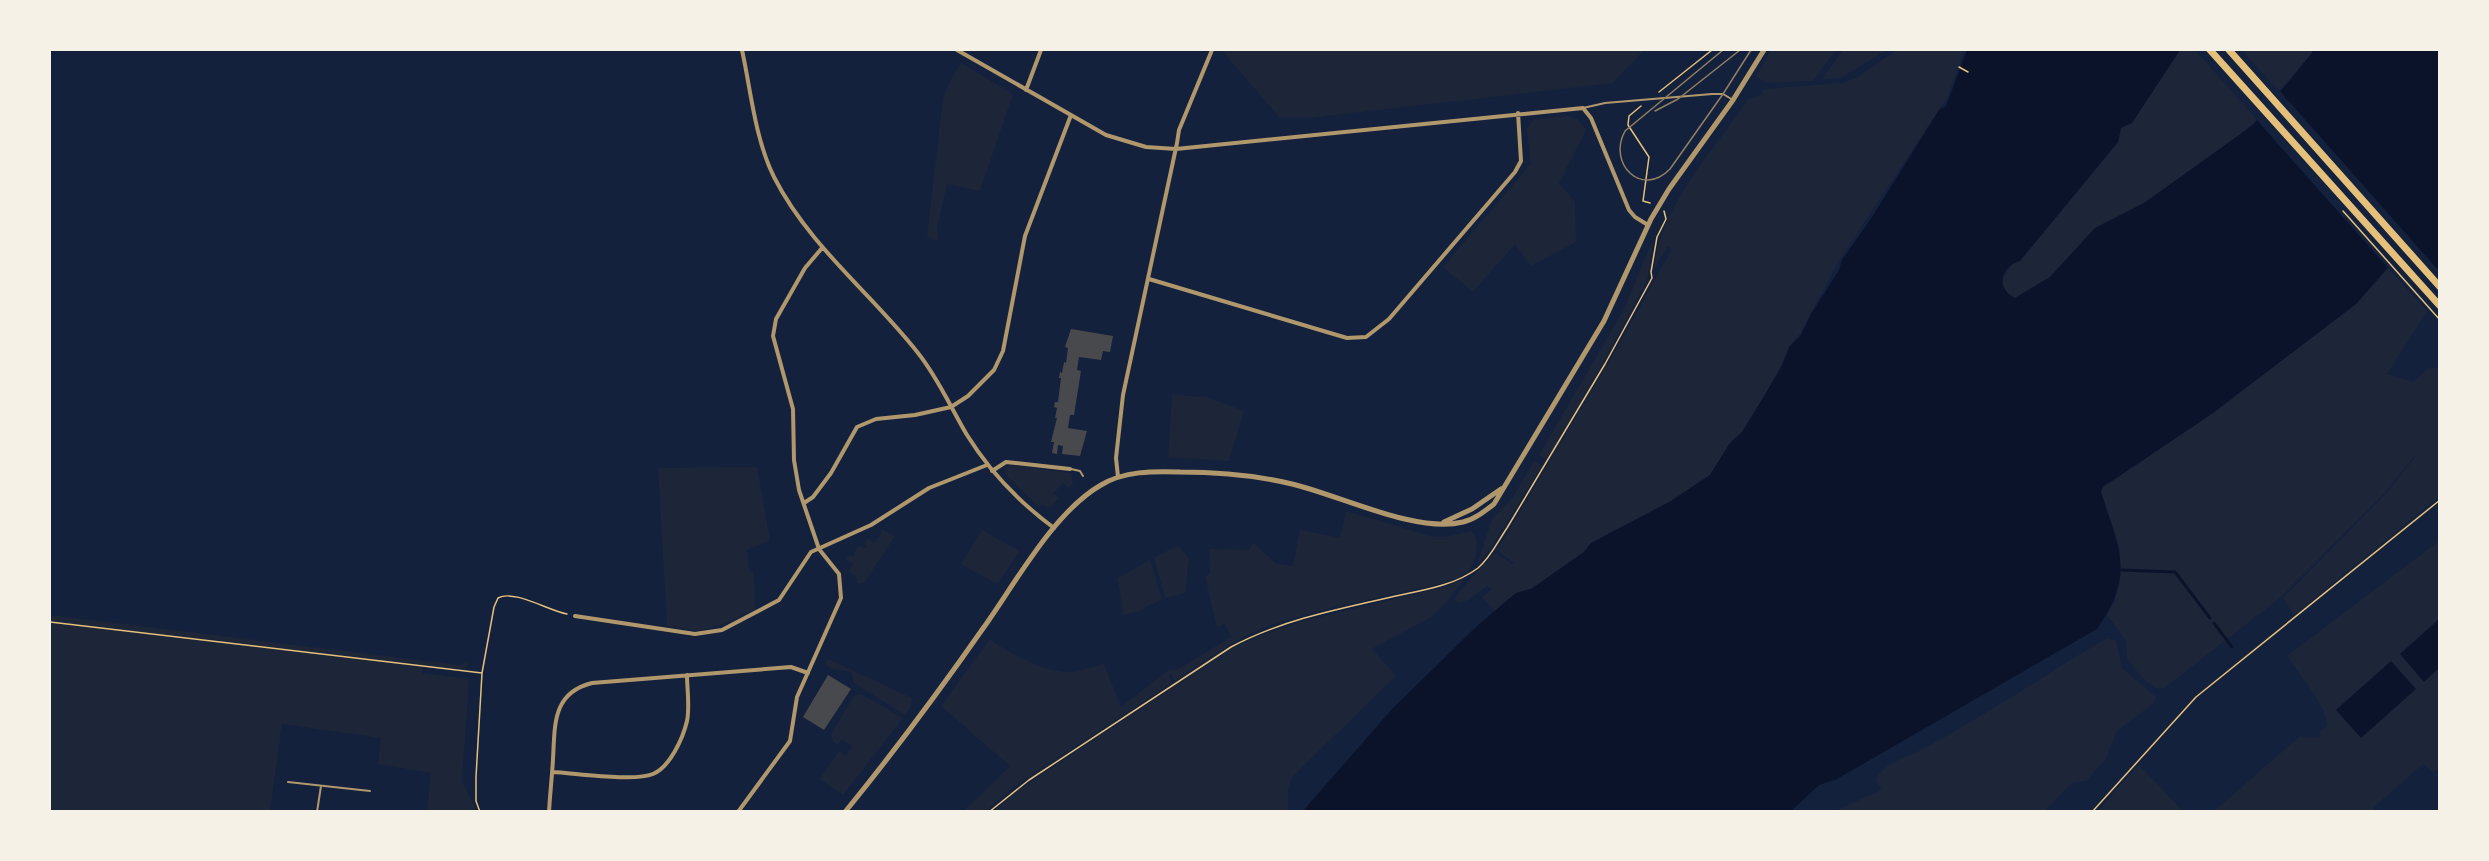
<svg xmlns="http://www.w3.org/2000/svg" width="2489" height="861" font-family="Lato,sans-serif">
  <rect width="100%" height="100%" fill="#14213d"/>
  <!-- green -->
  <path fill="#1d2539" d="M 1224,50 L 1644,50 L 1613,83 L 1309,118 L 1280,118 L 1223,52 Z
    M 1771,50 L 1836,50 L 1813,81 L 1763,83 L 1764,81 L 1756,77 Z
    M 1843,50 L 1887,50 L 1840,78 L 1822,79 Z
    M 1897,50 L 1964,50 L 1948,96 L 1840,259 L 1800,333 L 1789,347 L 1771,386 L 1742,432 L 1730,443 L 1710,475 L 1671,501 L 1591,543 L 1584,552 L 1531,589 C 1517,590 1504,602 1495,611 L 1482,597 L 1492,589 L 1487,586 L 1468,600 L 1459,603 L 1454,599 L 1471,578 L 1495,553 L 1512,564 L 1514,563 L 1497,550 L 1622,339 L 1672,249 L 1668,246 L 1654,269 C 1659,208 1715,149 1748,99 L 1761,95 L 1764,89 L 1842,83 L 1856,78 Z
    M 2180,50 L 2195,50 L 2257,120 L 2225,147 L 2144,203 L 2095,228 L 2050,277 L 2015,298 L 2006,293 L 2002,282 C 2006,273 2011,264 2020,260 L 2118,142 L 2121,128 L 2132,122 Z
    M 2242,50 L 2312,50 L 2312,53 L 2279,91 Z
    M 961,63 L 1013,94 L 980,191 L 947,184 L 937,228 L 939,241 L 927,237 L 943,98 L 950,81 Z
    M 1567,116 L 1577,119 L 1586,130 L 1559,183 L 1575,202 L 1576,242 L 1531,266 L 1515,244 L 1473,292 L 1443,267 L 1531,164 L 1527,129 L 1534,119 Z
    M 1654,237 L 1647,281 L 1598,372 L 1548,458 L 1545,458 L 1539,455 L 1623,311 Z
    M 2388,268 L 2427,311 L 2387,374 L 2413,382 L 2430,367 L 2439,369 L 2439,497 L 2294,615 L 2283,598 L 2383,497 L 2415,457 L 2417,453 L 2382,496 L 2281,597 L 2163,689 L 2156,688 L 2142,678 L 2127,658 L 2126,641 L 2107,615 L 2115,601 L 2120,549 L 2101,492 L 2103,487 L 2213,413 L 2356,304 Z
    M 1172,395 L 1207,397 L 1244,411 L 1229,461 L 1168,457 Z
    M 1534,461 L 1542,466 L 1490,549 L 1477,565 L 1492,519 L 1513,497 Z
    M 1010,465 L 1071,473 L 1073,483 L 1069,488 L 1063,483 L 1053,493 L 1059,498 L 1050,508 L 1043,505 L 1038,506 L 1006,475 L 1004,468 Z
    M 757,467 L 770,540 L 747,550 L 749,571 L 754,572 L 755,609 L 729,622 L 699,631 L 667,626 L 658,468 Z
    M 1346,511 L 1434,537 L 1446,537 L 1471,531 C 1481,538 1477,564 1467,572 C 1454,583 1424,587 1407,591 C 1363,601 1317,610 1274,624 C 1238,636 1207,660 1175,681 L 1171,674 L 1169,676 L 1172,683 L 1018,784 L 986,811 L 964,811 L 1010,766 L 941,706 L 990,639 C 1009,654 1048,674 1072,672 C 1083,671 1094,666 1104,664 L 1121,707 L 1170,669 L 1177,670 L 1231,637 L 1225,624 L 1217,627 L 1205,576 L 1210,574 L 1209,549 L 1249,550 L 1253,543 L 1277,564 L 1293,566 L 1300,530 L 1340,538 Z
    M 882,529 L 895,536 L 864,583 L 857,584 L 856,576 L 849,571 L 853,564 L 846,559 L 849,555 L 853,557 L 858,546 L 865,548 L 867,546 L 864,544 L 868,538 L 874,543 L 880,535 Z
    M 982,530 L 1020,551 L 997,584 L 961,564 Z
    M 2439,541 L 2439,768 L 2433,772 L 2423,764 L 2373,808 L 2375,811 L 2213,812 L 2299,737 L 2319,738 L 2320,732 L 2327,726 C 2329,709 2297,671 2287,656 Z
    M 1178,545 L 1189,559 L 1185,593 L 1165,598 L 1154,558 Z
    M 1150,560 L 1162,599 L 1139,611 L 1123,615 L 1118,578 Z
    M 1465,578 L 1444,605 L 1431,617 L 1372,649 L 1396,676 L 1293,776 L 1288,789 L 1288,811 L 993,812 L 1021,788 L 1234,647 L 1257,637 L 1295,623 L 1448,586 Z
    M 50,615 L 460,665 L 468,661 L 466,670 L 424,665 L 422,673 L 469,679 L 462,781 L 477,811 L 427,811 L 431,773 L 378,764 L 381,738 L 282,724 L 270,811 L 50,812 Z
    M 2107,638 L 2116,641 L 2122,668 L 2156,697 L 2154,703 L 2117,731 L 2105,760 L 2086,781 L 2072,783 L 2045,811 L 1835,811 L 1879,791 L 1881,788 L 1876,780 C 1881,764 1907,757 1921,750 C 1984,716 2045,675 2107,638 Z
    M 828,659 L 912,698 L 910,708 L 905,715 L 854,683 L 851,672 L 832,669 L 825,664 Z
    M 861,694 L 903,718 L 843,795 L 820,779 L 839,751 L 846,756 L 852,746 L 842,739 L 837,745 L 833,741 L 831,734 L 854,696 Z
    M 2139,765 L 2183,811 L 2099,811 L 2112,794 Z"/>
  <!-- water -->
  <path fill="#0b132b" d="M 1967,50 L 2180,50 L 2132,123 L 2121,128 L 2118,142 L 2020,261 C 2001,266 1995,288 2015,298 L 2050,277 L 2095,228 L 2144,203 L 2253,125 L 2312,53 L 2312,50 L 2439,50 L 2439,284 L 2392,263 L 2356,304 L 2213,413 L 2103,487 L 2101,492 C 2119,550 2136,573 2097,629 L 1837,779 L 1819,785 L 1791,811 L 1302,812 L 1393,708 L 1478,625 L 1516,593 L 1531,589 L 1584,552 L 1591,543 L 1671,501 L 1710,475 L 1730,443 L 1742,432 L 1752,416 L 1782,366 L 1789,347 L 1801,335 L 1811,314 L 1839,270 L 1842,260 L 1872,217 L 1939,110 L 1946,106 Z
    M 2439,619 L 2439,668 L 2424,682 L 2400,654 Z
    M 2391,661 L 2416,689 L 2361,738 L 2336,710 Z"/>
  <!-- pier -->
  <path fill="#14213d" d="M 2278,89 L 2439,271 L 2440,287 L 2393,267 L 2390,270 L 2255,118 Z"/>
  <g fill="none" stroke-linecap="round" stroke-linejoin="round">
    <!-- stream -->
    <path stroke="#0b132b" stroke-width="3" d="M 2122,570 L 2175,572 L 2210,618
      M 2214,623 L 2232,647"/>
  </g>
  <!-- building -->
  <path fill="#48494c" d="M 1071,329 L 1113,336 L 1110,352 L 1103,351 L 1101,360 L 1079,357 L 1077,370 L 1081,371 L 1074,415 L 1070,415 L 1068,428 L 1087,431 L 1080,456 L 1062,454 L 1063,446 L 1058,445 L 1057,454 L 1052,453 L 1054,442 L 1051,442 L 1057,418 L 1055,418 L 1057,408 L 1054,407 L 1055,402 L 1058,402 L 1061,378 L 1059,378 L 1060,372 L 1062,373 L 1064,362 L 1066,363 L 1068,348 L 1065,347 Z
    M 828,675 L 851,689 L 824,730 L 803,717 Z"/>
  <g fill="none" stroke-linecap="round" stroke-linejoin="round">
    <!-- path -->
    <path stroke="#e5c07b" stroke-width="1.5" d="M 1959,67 L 1968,72
      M 1659,92 L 1712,50
      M 1641,106 L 1629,116 L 1628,125 L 1649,157 L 1643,201 L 1650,203
      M 2343,211 L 2440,320
      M 50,622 L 482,673
      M 480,812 L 476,801 L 476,777 L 482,673 L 494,607 L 498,598 C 514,589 549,611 567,614
      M 989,812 L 1029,780 L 1231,647 C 1280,621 1333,610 1387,598 C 1417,591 1453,587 1478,568 C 1491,557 1498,541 1507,528 L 1605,364 L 1652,278 L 1651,272 L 1657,237 L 1666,219 L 1664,211
      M 2092,812 L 2196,697 L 2440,500"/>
    <!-- service -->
    <path stroke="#b1986c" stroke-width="2" d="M 1583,108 L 1605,103 L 1712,94 L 1723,94 L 1733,100
      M 1071,469 L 1080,471 L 1083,476
      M 288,782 L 370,791
      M 317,812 L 321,786"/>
    <!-- minor -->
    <path stroke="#b1986c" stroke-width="4" d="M 742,50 C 751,91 755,139 774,177 C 809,246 872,294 918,353 C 938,378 951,408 967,435 C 990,472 1019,502 1054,528
      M 957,50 L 1106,135 L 1146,147 L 1176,149 L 1583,108 L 1591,118 L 1629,210 L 1635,217 L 1648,225
      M 1026,90 L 1041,50
      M 1149,279 L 1347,338 L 1366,337 L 1389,319 L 1515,172 L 1521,161 L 1518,113
      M 992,471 L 1006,462 L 1070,469
      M 1118,477 L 1116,458 L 1123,395 L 1177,143 L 1179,130 L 1212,50
      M 804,503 L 813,497 L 831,473 L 857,427 L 876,419 L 915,415 L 951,407 L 968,396 L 994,370 L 1003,351 L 1025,236 L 1071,115
      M 575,616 L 695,634 L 722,630 L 779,600 L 811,552 L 871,525 L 929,488 L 987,465
      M 552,772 C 575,773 634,782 653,774 C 670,767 683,738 687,721 C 690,707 687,689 687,675
      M 549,812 C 550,794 552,777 553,759 C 555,725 552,693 592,683 L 791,667 L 808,673
      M 738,812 L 790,741 L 797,697 L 841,598 L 839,574 L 819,549 L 799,490 L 794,460 L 793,409 L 773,336 L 776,319 L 805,268 L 822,248"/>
    <!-- tertiary -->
    <path stroke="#b1986c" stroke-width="5" d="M 1444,522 L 1472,509 L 1501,489
      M 845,812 C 894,752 940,690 984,627 C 1016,582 1054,512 1101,485 C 1124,471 1153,471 1180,472 C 1218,472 1255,475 1292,484 C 1339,495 1417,534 1463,522 C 1475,519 1485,511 1494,504 L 1604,321 L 1651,219 L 1669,189 L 1733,100 L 1764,50"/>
    <!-- primary -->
    <path stroke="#e5c07b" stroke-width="7" d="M 2210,50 L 2440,306
      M 2229,50 L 2440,287"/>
    <!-- tram -->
    <path stroke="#918062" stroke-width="1.5" d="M 1723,50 L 1625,131 C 1607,164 1642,198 1670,169 L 1723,94 L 1751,50
      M 1655,111 L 1678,99 L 1740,50"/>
  </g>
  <!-- border -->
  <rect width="2489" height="861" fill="none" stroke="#f6f1e7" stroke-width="102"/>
</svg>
